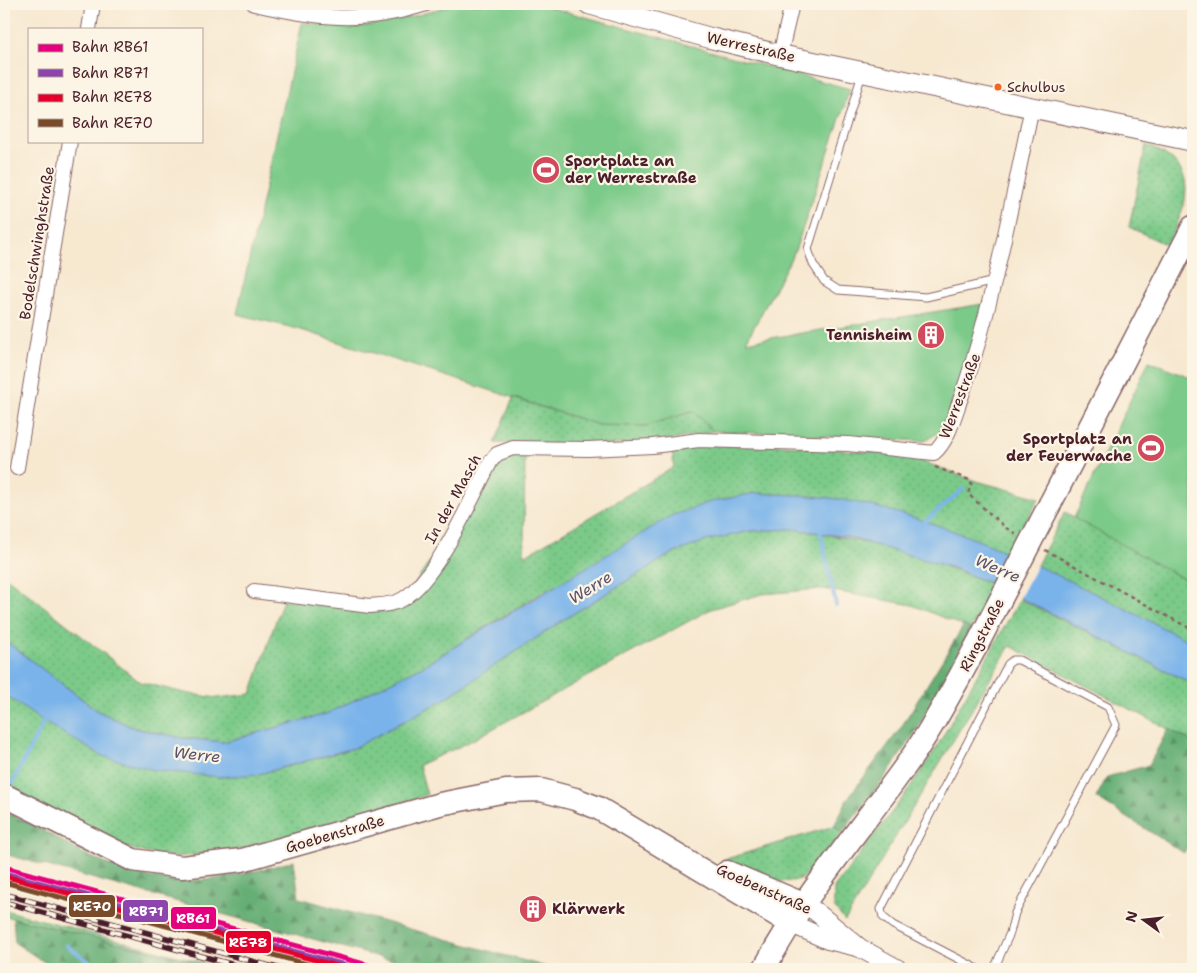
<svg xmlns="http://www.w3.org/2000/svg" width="1197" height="973" font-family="'Shantell Sans',sans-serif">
  <defs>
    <pattern id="green-dots" width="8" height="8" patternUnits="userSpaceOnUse" patternTransform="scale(1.25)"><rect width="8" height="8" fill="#7cca89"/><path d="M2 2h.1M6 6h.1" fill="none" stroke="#6dad76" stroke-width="1.8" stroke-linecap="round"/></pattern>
    <pattern id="forest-firs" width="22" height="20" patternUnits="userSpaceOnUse" patternTransform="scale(1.25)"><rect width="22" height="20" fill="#65ae75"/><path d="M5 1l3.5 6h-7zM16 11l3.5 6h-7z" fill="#558d60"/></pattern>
  </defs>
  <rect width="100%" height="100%" fill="#fcf5e5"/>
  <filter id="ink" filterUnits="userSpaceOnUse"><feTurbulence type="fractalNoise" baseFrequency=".02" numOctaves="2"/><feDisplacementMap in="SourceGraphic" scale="10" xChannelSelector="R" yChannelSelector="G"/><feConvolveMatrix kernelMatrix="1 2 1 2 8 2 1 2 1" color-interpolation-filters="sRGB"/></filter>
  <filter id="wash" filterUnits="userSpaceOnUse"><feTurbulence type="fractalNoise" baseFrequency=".0096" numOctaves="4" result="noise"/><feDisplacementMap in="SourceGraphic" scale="20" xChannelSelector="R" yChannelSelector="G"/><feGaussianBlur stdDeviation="1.12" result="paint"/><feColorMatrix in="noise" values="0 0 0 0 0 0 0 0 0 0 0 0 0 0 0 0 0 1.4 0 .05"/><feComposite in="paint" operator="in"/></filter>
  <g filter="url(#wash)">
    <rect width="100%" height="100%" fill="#f7e8d0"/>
    <!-- green -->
    <path fill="url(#green-dots)" stroke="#63745a" d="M 1146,145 C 1197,165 1193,195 1167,245 L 1129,227 Z
      M 513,398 L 599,425 L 645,426 L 694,411 L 713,431 L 668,441 L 591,446 L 495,443 Z
      M 718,444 L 783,445 L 905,455 L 973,480 L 1039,498 L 1009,556 C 948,528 886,507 819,497 L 546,590 L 423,666 L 326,714 L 224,742 L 182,738 L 134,728 L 98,711 L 4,640 L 4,575 L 140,682 L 185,693 L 217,698 L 251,694 L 283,600 L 402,603 L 502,454 L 525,451 L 524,556 L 674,467 L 672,449 Z
      M 1065,512 L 1193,584 L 1193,643 L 1036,567 Z
      M 793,529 C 862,539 929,558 994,585 L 971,629 L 912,605 L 823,589 L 762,594 L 711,609 L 467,743 L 419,765 L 427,795 L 243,849 L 177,857 L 147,853 L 114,844 L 4,787 L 4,694 L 42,721 L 220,777 L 259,774 L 354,748 L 443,700 L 566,618 L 671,554 L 706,541 L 750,531 Z
      M 1020,599 L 1193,684 L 1193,742 L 1010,646 L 845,921 L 834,907 L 834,888 L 904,796 L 934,752 Z
      M 834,826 L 842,833 C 812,872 806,893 753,875 C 742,871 730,869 723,860 Z
      M 4,910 L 223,968 L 4,916 Z"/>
    <!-- forest -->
    <path fill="url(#forest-firs)" stroke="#586650" d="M 964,625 L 971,629 L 917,730 L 881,783 L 842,833 L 834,826 L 848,798 L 900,729 Z
      M 1168,729 L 1193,742 L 1193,835 L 1184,853 L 1096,798 L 1107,777 L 1149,765 Z
      M 4,812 C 33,822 61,842 89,856 C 168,894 213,882 294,861 L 299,898 L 554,969 L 422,969 L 4,854 Z
      M 13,918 L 223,968 L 227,969 L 55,969 L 15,943 Z"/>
    <!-- pitch -->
    <path fill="#7cca89" stroke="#63745a" d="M 454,4 L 538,4 L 850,89 L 795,251 L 746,342 L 983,304 L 972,346 L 942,430 L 925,441 L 713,431 L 694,411 L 645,426 L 599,425 L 298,329 L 237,314 L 302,23 L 360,27 L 418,15 Z
      M 1149,361 L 1193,378 L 1193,584 L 1074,518 Z"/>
    <!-- water -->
    <path fill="#79b3ea" stroke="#62698a" d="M 756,493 C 788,495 822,495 854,502 C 974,527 1085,589 1193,643 L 1193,684 L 994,585 L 953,568 L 847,537 L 793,529 L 750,531 L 706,541 L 671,554 L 566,618 L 443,700 L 354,748 L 259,774 L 220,777 L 154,770 L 102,756 L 42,721 L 4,694 L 4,640 L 98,711 L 134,728 L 182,738 L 224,742 L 326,714 L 423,666 L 671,516 L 710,502 Z"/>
    <!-- pier -->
    <path fill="#f7e8d0" d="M 1011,553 L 1037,565 L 1018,601 L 993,587 Z"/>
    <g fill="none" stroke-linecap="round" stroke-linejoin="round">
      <!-- stream -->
      <path stroke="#79b3ea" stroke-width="4" d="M 921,525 L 963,489
        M 820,529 L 836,605
        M 12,784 L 45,719
        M 66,945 L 99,969"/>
    </g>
  </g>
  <g filter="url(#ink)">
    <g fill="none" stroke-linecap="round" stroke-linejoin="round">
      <defs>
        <path id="service" d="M 862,74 L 808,249 L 813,264 L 824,281 L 838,290 L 926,297 L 995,281
          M 978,969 L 893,925 L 883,917 L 881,909 L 1008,664 L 1013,660 L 1019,660 L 1108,707 L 1116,725 L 1015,913 L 1010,933 L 994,969"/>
        <path id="minor" d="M 254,4 C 320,18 359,25 426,4
          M 89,29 L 93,4
          M 780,55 L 792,4
          M 17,468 L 70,141
          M 254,591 L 370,606 C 381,605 393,605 403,599 C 437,579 472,497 491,461 L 497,454 L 513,448 L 588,449 L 653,446 L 699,440 L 848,444 L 934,453 C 949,440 955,413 962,395 C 994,301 1011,204 1032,107"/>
        <path id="tertiary" d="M 803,904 L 815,911 L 860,948 L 898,969
          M 790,923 L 828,940 L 857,947"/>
        <path id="secondary" d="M 589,4 L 710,38 L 780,55 L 1193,141"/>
        <path id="primary" d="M 1050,504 L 1193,227
          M 4,795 L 133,860 L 182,867 L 242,860 L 440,804 L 506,791 L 541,790 L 575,799 L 598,808 L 790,923
          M 727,872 L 803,904
          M 764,969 C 801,900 850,842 896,779 C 928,737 953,689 978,643"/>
      </defs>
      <!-- service casing -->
      <use href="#service" stroke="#876565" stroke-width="9"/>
      <!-- minor casing -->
      <use href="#minor" stroke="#876565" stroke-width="16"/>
      <!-- tertiary casing -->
      <use href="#tertiary" stroke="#876565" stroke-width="20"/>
      <!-- secondary casing -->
      <use href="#secondary" stroke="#876565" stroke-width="22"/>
      <!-- primary casing -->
      <use href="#primary" stroke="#876565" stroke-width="25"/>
      <!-- path -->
      <path stroke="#876565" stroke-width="2.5" stroke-dasharray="4 4" stroke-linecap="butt" d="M 935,467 L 972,481 L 968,494 L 1006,528 L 1016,534
        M 1045,550 L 1193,630"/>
      <!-- service -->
      <use href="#service" stroke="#fff" stroke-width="7"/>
      <!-- minor -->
      <use href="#minor" stroke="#fff" stroke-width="14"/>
      <!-- tertiary -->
      <use href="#tertiary" stroke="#fff" stroke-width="18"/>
      <!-- secondary -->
      <use href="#secondary" stroke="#fff" stroke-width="20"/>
      <!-- primary -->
      <use href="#primary" stroke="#fff" stroke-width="22"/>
      <defs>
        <path id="rail" d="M 4,894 L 281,969
          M 4,902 L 249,969"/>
      </defs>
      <!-- rail casing -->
      <use href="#rail" stroke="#4a1f2b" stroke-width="5.5"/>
      <!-- rail -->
      <use href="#rail" stroke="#fcf5e5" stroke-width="4" stroke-dasharray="11" stroke-linecap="butt"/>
      <defs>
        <path id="primary-bridge" d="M 978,643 L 1050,504"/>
      </defs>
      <!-- primary-bridge casing -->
      <use href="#primary-bridge" stroke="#876565" stroke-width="25" stroke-linecap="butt"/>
      <!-- primary-bridge -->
      <use href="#primary-bridge" stroke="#fff" stroke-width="22"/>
      <defs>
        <path id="rail-1" d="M 4,867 L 383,969"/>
        <path id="rail-2" d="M 4,873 L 360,969"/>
        <path id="rail-3" d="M 4,876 L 348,969"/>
        <path id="rail-4" d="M 4,882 L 325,969"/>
      </defs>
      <!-- rail-1 casing -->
      <use href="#rail-1" stroke="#fcf5e5" stroke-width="9"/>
      <!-- rail-2 casing -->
      <use href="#rail-2" stroke="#fcf5e5" stroke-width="9"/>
      <!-- rail-3 casing -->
      <use href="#rail-3" stroke="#fcf5e5" stroke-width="9"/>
      <!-- rail-4 casing -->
      <use href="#rail-4" stroke="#fcf5e5" stroke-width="9"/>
      <!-- rail-1 -->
      <use href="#rail-1" stroke="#e5007d" stroke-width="5"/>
      <!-- rail-2 -->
      <use href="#rail-2" stroke="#8e44ad" stroke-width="5"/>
      <!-- rail-3 -->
      <use href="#rail-3" stroke="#e4002b" stroke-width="5"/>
      <!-- rail-4 -->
      <use href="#rail-4" stroke="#7a4b2a" stroke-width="5"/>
    </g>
  </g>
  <!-- icons -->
  <defs>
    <symbol id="stadium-disc" viewBox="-11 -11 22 22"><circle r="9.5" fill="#d1495b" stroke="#fcf5e5"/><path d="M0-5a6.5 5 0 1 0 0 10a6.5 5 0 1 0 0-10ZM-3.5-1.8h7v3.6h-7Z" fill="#fff"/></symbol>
    <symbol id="building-disc" viewBox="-11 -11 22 22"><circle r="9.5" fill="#d1495b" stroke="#fcf5e5"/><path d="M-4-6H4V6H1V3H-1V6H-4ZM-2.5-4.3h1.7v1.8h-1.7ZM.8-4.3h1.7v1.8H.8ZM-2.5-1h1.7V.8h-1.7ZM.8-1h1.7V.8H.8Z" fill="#fff"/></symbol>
  </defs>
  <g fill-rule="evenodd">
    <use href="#stadium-disc" x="530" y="154" width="32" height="32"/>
    <use href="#building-disc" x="915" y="319" width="32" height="32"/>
    <use href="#stadium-disc" x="1135" y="432" width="32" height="32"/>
    <use href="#building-disc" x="517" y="893" width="32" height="32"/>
  </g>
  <!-- markers -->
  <circle fill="#f26522" stroke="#fcf5e5" stroke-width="2" cx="998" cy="87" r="4.5"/>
  <g text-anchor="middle" stroke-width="4.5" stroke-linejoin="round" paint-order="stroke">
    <!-- bus labels -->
    <g font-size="14" fill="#4a1f2b" stroke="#fcf5e5" text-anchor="start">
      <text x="1007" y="92">Schulbus</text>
    </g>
    <!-- street labels -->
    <g font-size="15" fill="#4a1f2b" stroke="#fcf5e5">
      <text transform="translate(751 47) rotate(13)" y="5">Werrestraße</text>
      <text transform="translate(37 243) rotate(-81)" y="5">Bodelschwinghstraße</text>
      <text transform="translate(960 396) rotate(-69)" y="5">Werrestraße</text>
      <text transform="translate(453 499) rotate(-61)" y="5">In der Masch</text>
      <text transform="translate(982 635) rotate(-63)" y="5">Ringstraße</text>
      <text transform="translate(335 834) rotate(-16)" y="5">Goebenstraße</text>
      <text transform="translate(764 889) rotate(24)" y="5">Goebenstraße</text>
    </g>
    <!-- poi labels -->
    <g font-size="15" font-weight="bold" fill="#4a1f2b" stroke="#fcf5e5" text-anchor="start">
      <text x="565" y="166">Sportplatz an<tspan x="565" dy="17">der Werrestraße</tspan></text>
      <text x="912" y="340" text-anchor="end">Tennisheim</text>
      <text x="1132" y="444" text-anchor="end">Sportplatz an<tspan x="1132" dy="17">der Feuerwache</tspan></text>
      <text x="552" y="914">Klärwerk</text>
    </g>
    <!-- water labels -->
    <g font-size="16" font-style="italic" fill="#5a536e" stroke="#fcf5e5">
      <text transform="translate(998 568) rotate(23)" y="6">Werre</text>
      <text transform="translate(590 587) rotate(-32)" y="6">Werre</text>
      <text transform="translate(197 754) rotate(6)" y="6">Werre</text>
    </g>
  </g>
  <g stroke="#fcf5e5" stroke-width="2">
    <rect x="68" y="894" width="48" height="24" rx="5" fill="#7a4b2a"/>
    <rect x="122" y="899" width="47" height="24" rx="5" fill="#8e44ad"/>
    <rect x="170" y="906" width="47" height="24" rx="5" fill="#e5007d"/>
    <rect x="225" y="930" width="47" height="24" rx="5" fill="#e4002b"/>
  </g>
  <g font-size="14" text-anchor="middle" font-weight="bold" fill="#fff">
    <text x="92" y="911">RE70</text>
    <text x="146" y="916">RB71</text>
    <text x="193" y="923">RB61</text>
    <text x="248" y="947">RE78</text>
  </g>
  <!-- margin -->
  <rect width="1197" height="973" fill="none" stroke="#fcf5e5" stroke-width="20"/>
  <!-- legend -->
  <rect x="28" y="28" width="175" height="115" fill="#fcf5e5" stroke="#b59f9b"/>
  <rect x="38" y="44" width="25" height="8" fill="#e5007d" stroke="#b59f9b"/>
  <text x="72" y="52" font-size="15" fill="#4a1f2b">Bahn RB61</text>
  <rect x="38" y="69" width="25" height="8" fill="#8e44ad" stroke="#b59f9b"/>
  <text x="72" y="78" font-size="15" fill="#4a1f2b">Bahn RB71</text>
  <rect x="38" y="94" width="25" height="8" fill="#e4002b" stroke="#b59f9b"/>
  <text x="72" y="102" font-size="15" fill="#4a1f2b">Bahn RE78</text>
  <rect x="38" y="119" width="25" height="8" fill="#7a4b2a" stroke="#b59f9b"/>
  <text x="72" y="128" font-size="15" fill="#4a1f2b">Bahn RE70</text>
  <!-- north arrow -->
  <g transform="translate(1144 920) rotate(285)" stroke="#fcf5e5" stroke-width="4" paint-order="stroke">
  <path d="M0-4L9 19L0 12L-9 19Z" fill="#4a1f2b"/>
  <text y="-8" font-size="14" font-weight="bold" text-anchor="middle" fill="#4a1f2b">N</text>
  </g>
</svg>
